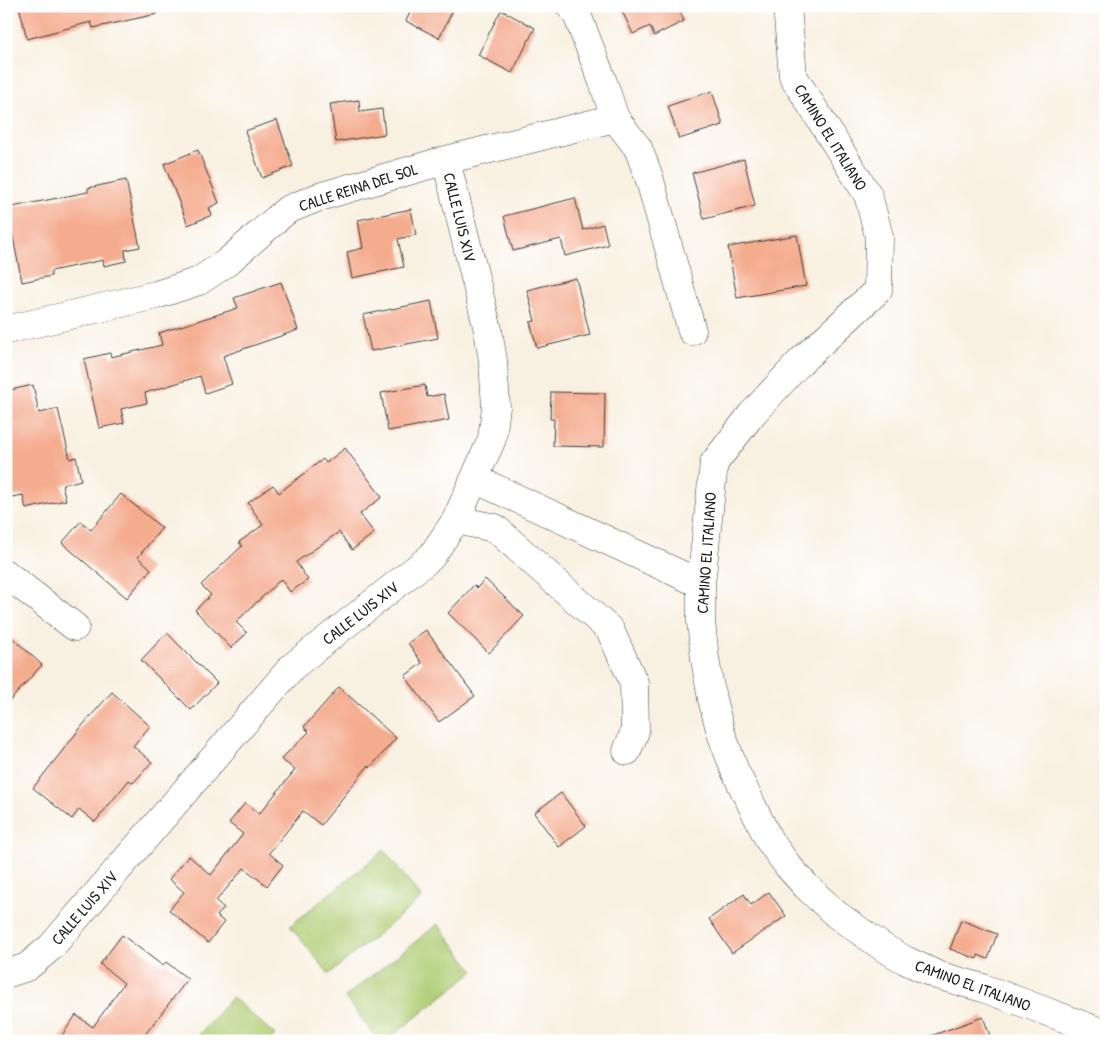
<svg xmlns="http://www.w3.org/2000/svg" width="1112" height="1047" font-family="'Patrick Hand',sans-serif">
  <rect width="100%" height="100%" fill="#fff"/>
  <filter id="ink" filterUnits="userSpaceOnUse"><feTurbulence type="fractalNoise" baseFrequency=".02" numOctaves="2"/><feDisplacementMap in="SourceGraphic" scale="10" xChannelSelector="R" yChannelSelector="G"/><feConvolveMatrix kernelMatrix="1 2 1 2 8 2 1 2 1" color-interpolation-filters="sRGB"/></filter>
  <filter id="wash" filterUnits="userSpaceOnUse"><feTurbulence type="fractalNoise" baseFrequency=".0096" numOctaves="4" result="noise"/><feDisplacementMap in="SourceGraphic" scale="20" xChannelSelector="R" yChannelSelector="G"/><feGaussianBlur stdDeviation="1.12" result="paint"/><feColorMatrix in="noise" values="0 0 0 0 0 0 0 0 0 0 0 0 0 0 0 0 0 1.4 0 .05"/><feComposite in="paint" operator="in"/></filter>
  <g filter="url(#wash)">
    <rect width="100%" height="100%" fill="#f8f0e1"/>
    <!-- green -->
    <path fill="#afcd74" stroke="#667448" d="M 384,850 L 422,898 L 329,974 L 290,926 Z
      M 438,924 L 474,971 L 386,1041 L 379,1041 L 345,997 Z
      M 232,997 L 275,1035 L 269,1041 L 194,1041 Z"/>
    <g id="blocks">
      <!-- building -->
      <path fill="#f4ac8f" d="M 19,6 L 156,6 L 157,14 L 93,28 L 91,22 L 27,39 Z
        M 413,6 L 455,6 L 439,38 L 406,21 Z
        M 632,6 L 692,6 L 680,12 L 684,21 L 654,36 L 650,26 L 633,34 L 622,11 Z
        M 501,10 L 535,28 L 512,73 L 478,55 Z
        M 712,91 L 723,125 L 679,139 L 668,106 Z
        M 359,100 L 360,112 L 382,109 L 385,134 L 336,142 L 330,104 Z
        M 277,120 L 293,166 L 262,178 L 245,131 Z
        M 198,150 L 219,203 L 209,208 L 212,215 L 188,225 L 164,164 Z
        M 744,159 L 755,206 L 704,219 L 692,173 Z
        M 126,180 L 140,247 L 125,250 L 126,261 L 104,266 L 103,260 L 51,271 L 51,276 L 22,282 L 7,208 L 88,192 L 88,188 Z
        M 575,198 L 583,230 L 603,224 L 608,245 L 565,256 L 561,239 L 513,251 L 504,216 Z
        M 411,209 L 416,235 L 398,239 L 404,267 L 352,278 L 347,252 L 363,248 L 358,220 Z
        M 797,235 L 806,286 L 737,298 L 728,247 Z
        M 576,278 L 590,335 L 537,348 L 530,322 L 535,321 L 527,290 Z
        M 281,282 L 298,330 L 223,356 L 232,384 L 205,393 L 200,376 L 145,393 L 147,403 L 121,409 L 124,423 L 99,428 L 84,359 L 110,353 L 111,357 L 162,345 L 159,333 L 238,308 L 234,298 Z
        M 431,301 L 438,338 L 371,351 L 363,315 Z
        M 33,385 L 39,413 L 58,409 L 70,459 L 76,457 L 81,480 L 62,485 L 66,500 L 26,509 L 23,495 L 6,498 L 6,391 Z
        M 425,385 L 427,397 L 444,394 L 449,420 L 388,431 L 381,393 Z
        M 551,392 L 605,393 L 604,447 L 553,446 L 554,419 L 550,419 Z
        M 345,448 L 382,497 L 360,514 L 374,533 L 352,550 L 339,532 L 296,562 L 308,580 L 290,592 L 281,579 L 236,622 L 247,633 L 231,648 L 195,610 L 211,595 L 201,585 L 242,546 L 239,542 L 263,525 L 248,503 L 273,485 L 279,493 L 323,459 L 326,463 Z
        M 121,494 L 162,528 L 138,557 L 151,569 L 127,598 L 62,543 L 81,521 L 91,530 Z
        M 485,579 L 524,616 L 489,653 L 448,613 L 474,585 L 477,588 Z
        M 426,630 L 475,696 L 439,722 L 405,676 L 422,663 L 408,643 Z
        M 6,632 L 42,665 L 6,705 Z
        M 167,633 L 217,683 L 191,710 L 141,660 Z
        M 339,687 L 396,738 L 370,768 L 368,766 L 321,825 L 303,811 L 269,853 L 283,865 L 267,886 L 244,868 L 216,901 L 224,908 L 217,916 L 224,922 L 208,943 L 169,910 L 184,892 L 169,879 L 189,856 L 211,875 L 243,834 L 229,823 L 245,803 L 259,814 L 295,770 L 281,759 L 309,732 L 304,727 Z
        M 112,692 L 150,726 L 133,746 L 152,762 L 133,783 L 129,780 L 95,822 L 79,809 L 72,819 L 33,788 L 82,726 Z
        M 561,793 L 586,826 L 559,847 L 534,813 Z
        M 769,892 L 786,916 L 732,953 L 709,919 L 744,894 L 751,905 Z
        M 961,920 L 997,934 L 988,959 L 978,955 L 977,959 L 950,949 Z
        M 122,935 L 163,966 L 166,962 L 188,979 L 140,1041 L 58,1041 L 76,1015 L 93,1027 L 124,983 L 100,964 Z
        M 983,1017 L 992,1041 L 926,1041 L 925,1038 Z"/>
    </g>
  </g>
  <g filter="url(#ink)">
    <use href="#blocks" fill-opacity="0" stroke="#3d3c3a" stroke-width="1"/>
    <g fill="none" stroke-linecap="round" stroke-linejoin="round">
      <defs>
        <path id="minor" d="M 570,6 L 576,12 L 603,82 L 615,118 L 638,148 L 649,177 L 692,331
          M 787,6 L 793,76 L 868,195 L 879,236 L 878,290 L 800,362 L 752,414 L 714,463 L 701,584 L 701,622 L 705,659 L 712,699 L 721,733 L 735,771 L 769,840 L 788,866 L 806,886 L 837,915 L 884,948 L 905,960 L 937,975 L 983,988 L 1021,1002 L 1106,1034
          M 6,330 L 156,295 L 199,281 L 226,263 L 287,210 L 319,197 L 446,160 L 615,118
          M 475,479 L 701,584
          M 456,520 L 495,528 L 610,630 L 634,683 L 635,731 L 627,751
          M 6,574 L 75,627
          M 6,974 L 27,967 L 51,947 L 292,667 L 431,557 L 456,520 L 492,439 L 496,407 L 493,361 L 488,330 L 446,160"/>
      </defs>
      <!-- minor casing -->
      <use href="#minor" stroke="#3d3c3a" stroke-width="29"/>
      <!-- minor -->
      <use href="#minor" stroke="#fff" stroke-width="28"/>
    </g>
  </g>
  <g text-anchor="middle" stroke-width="4" stroke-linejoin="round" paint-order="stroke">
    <!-- street labels -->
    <g font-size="16" fill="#1c1c1c" stroke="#fff">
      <text transform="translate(831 137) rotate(58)" y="6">CAMINO EL ITALIANO</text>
      <text transform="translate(358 187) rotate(-18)" y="6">CALLE REINA DEL SOL</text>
      <text transform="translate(460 217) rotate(76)" y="6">CALLE LUIS XIV</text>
      <text transform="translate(706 553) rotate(-86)" y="6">CAMINO EL ITALIANO</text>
      <text transform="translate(360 613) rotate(-38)" y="6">CALLE LUIS XIV</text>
      <text transform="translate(84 908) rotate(-49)" y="6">CALLE LUIS XIV</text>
      <text transform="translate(973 985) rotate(20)" y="6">CAMINO EL ITALIANO</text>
    </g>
  </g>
  <!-- margin -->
  <rect width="1112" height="1047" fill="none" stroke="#fff" stroke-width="25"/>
</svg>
